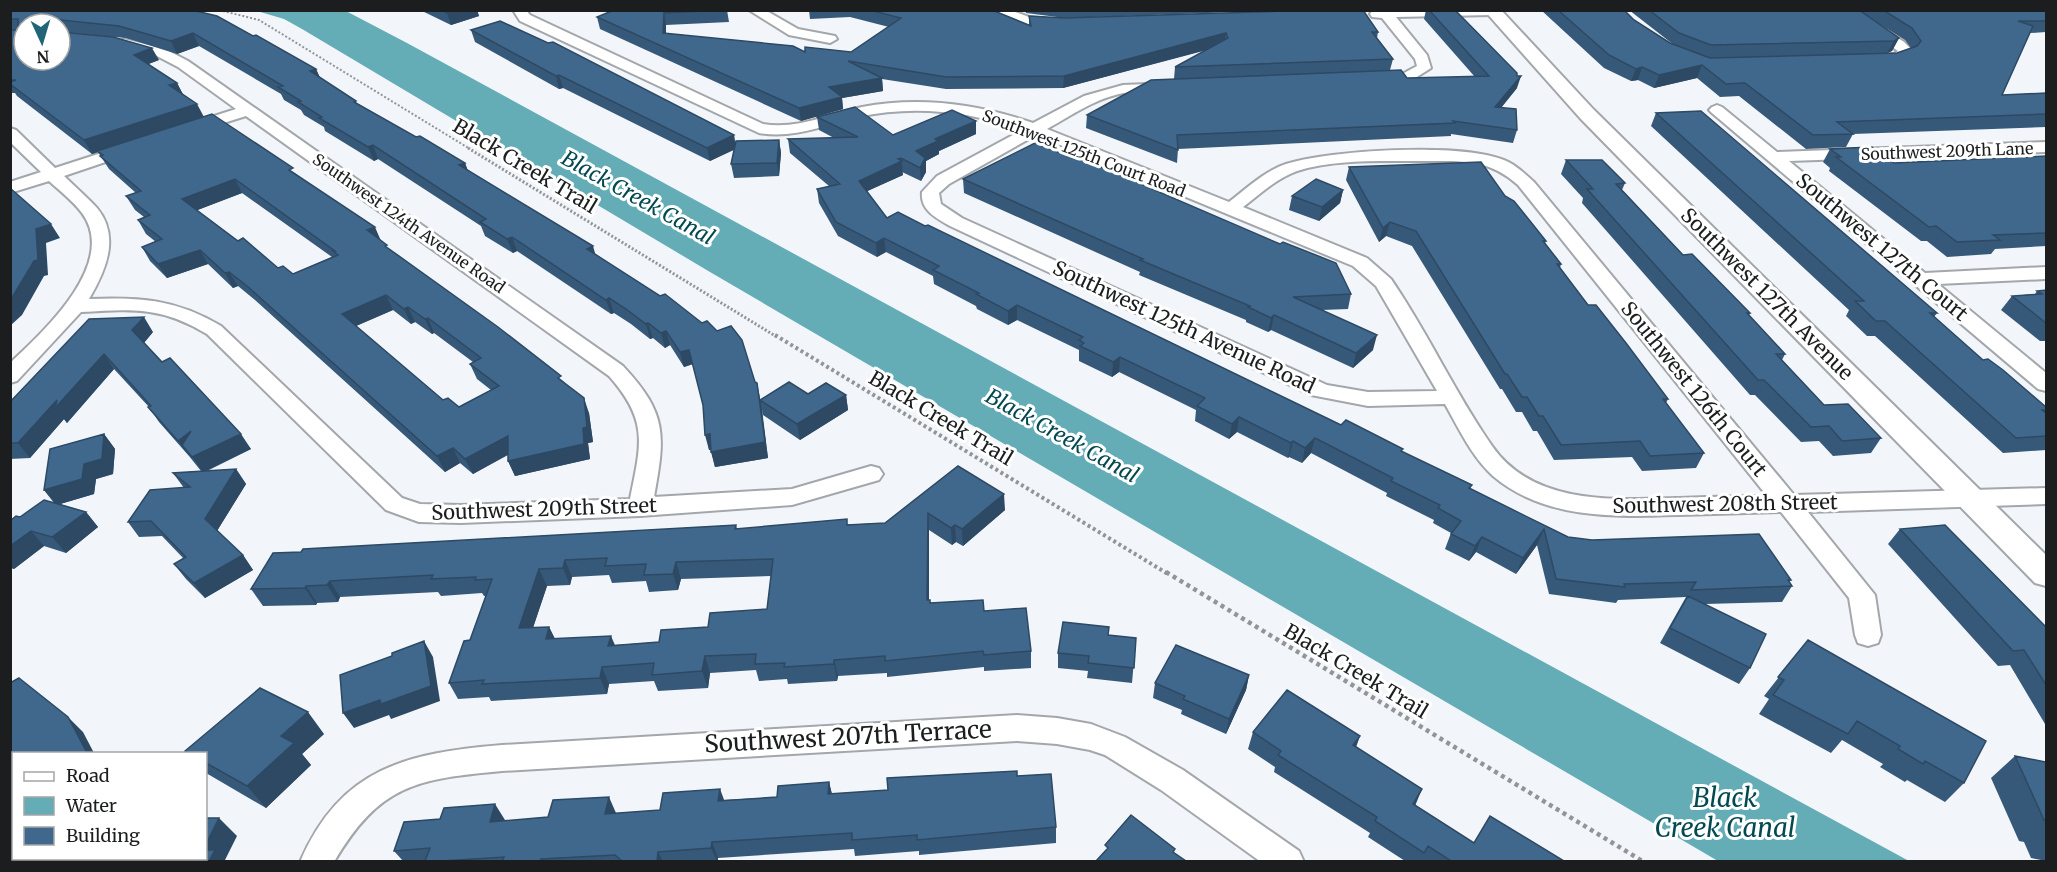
<svg xmlns="http://www.w3.org/2000/svg" width="2057" height="872" font-family="Merriweather,serif">
  <rect width="100%" height="100%" fill="#f2f6fa"/>
  <!-- water -->
  <path fill="#64adb7" d="M 344,10 L 407,43 L 1909,861 L 1718,861 L 710,272 L 302,29 L 284,19 L 257,11 Z"/>
  <g fill="none" stroke-linecap="round" stroke-linejoin="round">
    <defs>
      <path id="minor" d="M 513,10 L 526,10 L 530,15 L 763,124 C 797,130 829,114 862,107 C 920,96 978,104 1033,123 L 1084,96 L 1123,85 L 1172,83 L 1174,86 C 1165,96 1138,91 1124,93 C 1096,98 1072,115 1047,129 L 1229,202 C 1247,188 1265,171 1286,164 C 1331,150 1457,143 1501,159 C 1514,163 1524,173 1534,182 L 1794,495 L 2046,488 L 2046,504 L 1808,512 L 1875,595 L 1881,635 L 1878,643 L 1868,646 L 1858,643 L 1855,635 L 1849,598 L 1781,512 C 1747,513 1714,514 1680,515 C 1616,517 1545,520 1493,476 C 1472,457 1459,429 1445,404 L 1368,406 L 1311,395 L 950,226 C 936,218 920,210 922,192 L 937,176 L 1022,130 C 969,111 913,105 858,117 C 825,125 794,139 759,133 L 520,21 ZM 1036,135 L 1353,266 L 1376,286 L 1437,391 L 1368,392 L 1327,385 L 962,218 L 941,204 L 939,193 L 949,184 ZM 1422,161 C 1459,161 1489,158 1518,185 L 1767,496 C 1737,496 1707,497 1676,498 C 1613,500 1533,505 1492,446 C 1455,393 1428,333 1391,279 L 1367,258 L 1243,207 C 1260,194 1277,178 1297,171 C 1333,159 1384,161 1422,161 Z
        M 749,10 L 765,10 L 798,29 L 835,36 L 837,39 L 830,43 L 789,35 Z
        M 990,10 L 1010,10 L 1029,17 L 1059,20 L 1066,24 C 1054,35 1002,20 990,10 Z
        M 1838,10 L 1854,10 L 1904,42 L 1913,51 L 1903,61 L 1875,62 L 1873,59 L 1875,56 L 1894,54 L 1898,51 Z
        M 1372,11 L 1375,10 L 1498,11 L 1492,15 L 1396,17 L 1427,55 L 1431,68 L 1412,80 L 1376,82 L 1371,81 L 1369,78 L 1371,75 L 1404,73 L 1417,66 L 1415,59 L 1382,18 L 1372,17 L 1370,14 Z
        M 124,39 L 165,49 L 188,61 L 623,366 C 668,414 665,436 654,497 L 792,489 L 871,466 L 879,468 L 883,474 L 879,480 L 792,505 L 640,516 L 461,523 L 419,522 L 386,510 L 207,334 C 161,306 132,309 81,312 L 17,381 L 10,383 L 10,363 C 43,332 119,263 82,213 C 73,201 60,191 49,181 L 10,193 L 10,182 L 41,172 L 10,142 L 10,128 L 16,130 L 55,168 L 129,144 L 137,149 L 135,152 L 64,176 C 75,187 87,197 97,208 C 121,237 105,272 89,299 C 140,297 176,299 221,326 L 402,498 L 420,504 L 461,505 L 630,499 C 641,444 649,421 609,376 L 246,116 L 195,132 L 183,132 L 181,129 L 183,126 L 236,109 L 178,67 L 155,55 L 119,46 L 117,43 Z
        M 1717,105 L 1722,107 L 1777,152 L 2046,142 L 2046,152 L 1789,161 L 1925,273 L 2046,267 L 2046,279 L 1938,284 L 2046,373 L 2046,391 L 2038,389 L 1712,113 L 1709,110 L 1712,107 Z
        M 1017,715 L 1057,718 L 1091,724 L 1125,737 L 1183,770 L 1299,851 L 1304,862 L 1261,862 L 1161,790 L 1105,755 L 1090,750 L 1057,744 L 1017,741 L 502,771 C 417,779 380,784 334,862 L 300,862 C 341,767 408,753 502,745 Z"/>
      <path id="tertiary" d="M 1484,10 L 1501,10 L 1594,110 L 2046,555 L 2046,586 L 2035,583 L 1580,118 Z"/>
    </defs>
    <!-- minor casing -->
    <use href="#minor" stroke="#a3a7ab" stroke-width="4"/>
    <!-- tertiary casing -->
    <use href="#tertiary" stroke="#a3a7ab" stroke-width="4"/>
    <!-- path-far3 -->
    <path stroke="#929598" stroke-width="2" stroke-dasharray="2 2" stroke-linecap="butt" d="M 219,10 L 259,20 L 470,149"/>
    <!-- path-far2 -->
    <path stroke="#929598" stroke-width="3" stroke-dasharray="2 2" stroke-linecap="butt" d="M 468,148 L 777,337"/>
    <!-- path-far1 -->
    <path stroke="#929598" stroke-width="4" stroke-dasharray="3 3" stroke-linecap="butt" d="M 775,335 L 1168,574"/>
    <!-- path -->
    <path stroke="#929598" stroke-width="4.5" stroke-dasharray="4 4" stroke-linecap="butt" d="M 1166,572 L 1644,862"/>
    <!-- minor -->
    <use href="#minor" fill="#fff" fill-rule="evenodd"/>
    <!-- tertiary -->
    <use href="#tertiary" fill="#fff" fill-rule="evenodd"/>
  </g>
  <!-- wall -->
  <path fill="#375979" fill-rule="evenodd" d="M 10,10 L 253,36 L 316,69 L 320,78 L 358,104 L 416,137 L 465,163 L 468,171 L 595,254 L 761,400 L 808,394 L 846,395 L 848,410 L 800,440 L 763,415 L 762,409 L 768,458 L 715,467 L 711,450 L 709,450 L 703,405 L 693,364 L 684,367 L 670,345 L 665,348 L 653,338 L 650,339 L 631,324 L 614,313 L 611,314 L 517,251 L 513,253 L 485,236 L 481,226 L 378,159 L 374,161 L 325,131 L 324,127 L 304,115 L 301,110 L 284,100 L 281,94 L 199,46 L 177,54 L 126,38 L 60,32 L 60,24 L 24,24 L 159,60 L 148,64 L 177,83 L 183,95 L 203,117 L 296,174 L 381,241 L 388,249 L 563,381 L 589,413 L 593,442 L 588,443 L 590,459 L 515,476 L 508,461 L 508,455 L 473,474 L 460,463 L 445,472 L 255,300 L 238,286 L 233,288 L 208,264 L 167,278 L 150,261 L 142,247 L 156,242 L 146,234 L 138,220 L 144,217 L 135,210 L 126,196 L 136,193 L 109,169 L 98,152 L 92,154 L 17,96 L 15,93 L 10,93 ZM 242,193 L 332,257 L 293,274 L 278,268 L 238,241 L 197,210 ZM 393,310 L 411,324 L 415,322 L 432,334 L 434,333 L 473,362 L 470,364 L 477,379 L 491,390 L 459,407 L 443,400 L 356,326 Z
    M 420,10 L 477,10 L 479,16 L 451,25 Z
    M 727,10 L 729,22 L 666,25 L 666,34 L 805,52 L 851,52 L 889,27 L 850,17 L 810,19 L 809,10 L 992,10 L 1029,25 L 1029,16 L 1065,18 L 1378,32 L 1377,38 L 1393,59 L 1390,70 L 1407,78 L 1475,77 L 1424,19 L 1426,10 L 1455,10 L 1517,88 L 1501,108 L 1517,130 L 1513,143 L 1451,134 L 1451,136 L 1178,149 L 1177,163 L 1086,128 L 1087,115 L 1174,79 L 1175,67 L 1207,50 L 1063,88 L 946,89 L 882,79 L 883,91 L 842,98 L 843,109 L 801,121 L 600,29 L 597,17 L 614,11 Z
    M 1025,10 L 1291,10 L 1065,18 L 1026,13 Z
    M 1541,10 L 1624,10 L 1634,20 L 1670,43 L 1674,45 L 1629,10 L 2046,10 L 2046,32 L 2030,33 L 2002,95 L 2046,93 L 2046,127 L 1853,134 L 1846,147 L 1806,149 L 1739,96 L 1720,97 L 1697,78 L 1654,88 L 1638,80 L 1631,81 L 1604,68 ZM 1862,13 L 1905,40 L 1911,48 L 1897,53 L 1887,53 L 1892,51 L 1899,38 Z
    M 471,30 L 734,135 L 735,144 L 779,140 L 781,153 L 779,176 L 734,178 L 731,164 L 734,149 L 710,161 L 563,88 L 559,89 L 475,42 Z
    M 1656,113 L 1937,313 L 1934,317 L 1983,360 L 2046,407 L 2046,450 L 2003,453 L 1875,336 L 1867,336 L 1846,316 L 1849,310 L 1651,126 Z
    M 817,117 L 893,135 L 976,134 L 939,151 L 939,154 L 926,161 L 926,172 L 921,181 L 902,172 L 903,175 L 867,191 L 887,218 L 925,226 L 1341,425 L 1472,485 L 1470,489 L 1568,537 L 1791,580 L 1789,582 L 1792,586 L 1782,602 L 1705,604 L 1750,668 L 1739,684 L 1660,643 L 1686,597 L 1618,600 L 1616,603 L 1549,594 L 1537,545 L 1516,574 L 1476,552 L 1469,561 L 1445,549 L 1451,533 L 1433,523 L 1434,520 L 1386,496 L 1387,493 L 1311,453 L 1302,463 L 1289,457 L 1288,458 L 1237,432 L 1229,439 L 1195,421 L 1196,410 L 1119,372 L 1112,377 L 1079,361 L 1079,350 L 1017,320 L 1008,325 L 977,309 L 976,306 L 934,284 L 933,276 L 886,252 L 877,257 L 838,236 L 819,203 L 817,189 L 829,186 L 790,153 L 788,139 L 834,138 L 819,130 Z
    M 1830,149 L 1894,163 L 2046,156 L 2046,246 L 1995,249 L 1991,254 L 1947,257 L 1927,241 L 1921,241 L 1829,171 L 1830,168 L 1823,162 Z
    M 1566,160 L 1625,183 L 1622,190 L 1683,255 L 1750,313 L 1749,316 L 1785,354 L 1782,360 L 1824,405 L 1881,438 L 1871,453 L 1833,456 L 1819,441 L 1801,442 L 1755,395 L 1750,395 L 1582,203 L 1583,198 L 1561,174 Z
    M 1349,167 L 1505,196 L 1546,241 L 1545,243 L 1561,264 L 1560,268 L 1588,305 L 1668,399 L 1666,403 L 1704,453 L 1696,468 L 1642,471 L 1632,457 L 1554,460 L 1537,431 L 1533,431 L 1522,412 L 1516,412 L 1502,389 L 1500,389 L 1412,246 L 1386,236 L 1379,242 L 1346,180 Z
    M 963,179 L 1351,294 L 1348,309 L 1322,310 L 1373,350 L 1353,368 L 1271,330 L 1268,332 L 1246,322 L 1246,320 L 1139,275 L 1140,272 L 964,193 Z
    M 1343,190 L 1340,203 L 1319,221 L 1289,210 L 1292,196 Z
    M 2046,290 L 2046,341 L 2040,341 L 2001,310 L 2012,296 L 2035,294 L 2037,291 Z
    M 153,332 L 144,343 L 162,362 L 251,449 L 207,471 L 236,469 L 246,484 L 217,531 L 243,555 L 253,570 L 205,598 L 186,579 L 174,564 L 184,559 L 162,536 L 139,537 L 128,522 L 184,488 L 173,473 L 201,471 L 189,456 L 159,422 L 149,407 L 114,369 L 67,423 L 64,419 L 30,458 L 10,459 L 10,402 Z
    M 104,434 L 115,449 L 113,474 L 96,479 L 94,494 L 60,504 L 86,512 L 98,527 L 66,553 L 44,546 L 14,569 L 10,568 L 10,521 L 54,503 L 44,490 Z
    M 958,466 L 1005,510 L 963,546 L 956,542 L 952,545 L 929,530 L 929,600 L 931,603 L 984,611 L 1031,651 L 1031,668 L 984,671 L 984,667 L 887,677 L 887,673 L 838,676 L 837,681 L 788,684 L 787,679 L 759,681 L 756,670 L 710,673 L 708,688 L 658,691 L 654,681 L 609,684 L 607,694 L 491,701 L 489,697 L 458,699 L 449,683 L 470,640 L 486,596 L 484,596 L 482,593 L 441,596 L 438,592 L 340,597 L 338,602 L 317,603 L 316,605 L 263,606 L 251,589 L 301,552 L 736,525 L 737,529 L 885,523 ZM 609,575 L 612,583 L 646,581 L 649,592 L 678,590 L 681,579 L 771,576 L 767,609 L 659,642 L 615,645 L 555,639 L 549,627 L 533,628 L 547,586 L 570,585 L 572,577 Z
    M 1900,529 L 2046,627 L 2046,724 L 2045,724 L 2010,665 L 1998,666 L 1888,544 Z
    M 1136,638 L 1132,683 L 1087,678 L 1088,671 L 1058,668 L 1058,653 Z
    M 1808,640 L 1964,783 L 1945,802 L 1907,780 L 1905,782 L 1880,767 L 1883,764 L 1842,740 L 1831,753 L 1759,714 L 1769,699 L 1764,696 Z
    M 1249,675 L 1246,690 L 1226,734 L 1181,714 L 1182,710 L 1153,698 L 1155,683 Z
    M 1253,732 L 1356,747 L 1415,805 L 1474,843 L 1564,861 L 1405,861 L 1368,837 L 1370,833 L 1274,772 L 1275,767 L 1248,749 Z
    M 324,734 L 302,754 L 311,765 L 266,808 L 206,773 L 206,753 L 187,753 L 185,751 Z
    M 2015,756 L 2046,762 L 2046,861 L 2031,858 L 2024,842 L 2019,841 L 1991,778 Z
    M 1017,776 L 1056,827 L 1056,843 L 919,855 L 919,851 L 855,856 L 854,849 L 718,858 L 718,861 L 403,861 L 394,851 L 505,820 L 505,821 L 660,810 L 724,800 L 777,797 L 829,782 L 832,794 L 888,790 Z"/>
  <!-- shaded-wall -->
  <path fill="#2d4963" d="M 455,10 L 477,10 L 479,16 L 451,25 L 447,13 Z
    M 664,13 L 666,25 L 666,46 L 663,33 Z
    M 193,33 L 199,46 L 177,54 L 171,41 Z
    M 1226,33 L 1224,45 L 1063,88 L 1064,76 Z
    M 1899,38 L 1892,51 L 1887,53 L 1894,41 Z
    M 152,48 L 159,60 L 141,67 L 134,55 Z
    M 1702,65 L 1697,78 L 1654,88 L 1659,75 Z
    M 1642,67 L 1638,80 L 1631,81 L 1636,69 Z
    M 316,69 L 322,82 L 310,71 Z
    M 559,75 L 563,88 L 559,89 L 556,76 Z
    M 1521,76 L 1517,88 L 1491,120 L 1495,107 Z
    M 882,78 L 883,91 L 842,98 L 843,109 L 801,121 L 799,108 L 829,87 Z
    M 177,83 L 184,96 L 169,85 Z
    M 197,104 L 204,117 L 92,154 L 84,140 Z
    M 976,121 L 976,134 L 939,151 L 939,154 L 926,161 L 926,172 L 921,181 L 920,168 L 916,151 L 935,139 Z
    M 734,135 L 736,149 L 710,161 L 707,148 Z
    M 779,140 L 781,153 L 779,176 L 777,163 Z
    M 373,145 L 378,159 L 374,161 L 368,147 Z
    M 901,158 L 903,175 L 861,194 L 859,181 Z
    M 465,163 L 470,177 L 459,165 Z
    M 235,179 L 242,193 L 190,213 L 182,199 Z
    M 1343,190 L 1340,203 L 1319,221 L 1322,207 Z
    M 1390,222 L 1386,236 L 1379,242 L 1383,228 Z
    M 51,224 L 60,238 L 46,243 L 48,275 L 44,276 L 22,315 L 10,326 L 10,301 L 34,261 L 36,229 Z
    M 375,227 L 381,241 L 367,230 Z
    M 512,237 L 517,251 L 513,253 L 507,239 Z
    M 884,238 L 886,252 L 877,257 L 876,243 Z
    M 593,246 L 597,260 L 587,249 Z
    M 200,250 L 208,264 L 167,278 L 158,264 Z
    M 229,272 L 238,286 L 233,288 L 225,273 Z
    M 386,295 L 393,310 L 349,329 L 342,314 Z
    M 609,298 L 614,313 L 611,314 L 606,300 Z
    M 1017,305 L 1017,320 L 1008,325 L 1008,311 Z
    M 408,307 L 415,322 L 411,324 L 404,309 Z
    M 1274,315 L 1271,330 L 1268,332 L 1271,318 Z
    M 144,317 L 153,332 L 142,345 L 132,330 Z
    M 428,318 L 434,333 L 432,334 L 425,319 Z
    M 648,323 L 653,338 L 650,339 L 646,324 Z
    M 666,331 L 670,345 L 665,348 L 661,333 Z
    M 1377,335 L 1373,350 L 1353,368 L 1356,353 Z
    M 689,350 L 693,364 L 684,367 L 680,352 Z
    M 104,354 L 114,369 L 67,423 L 64,419 L 30,458 L 18,443 L 57,400 Z
    M 1120,357 L 1119,372 L 1112,377 L 1113,362 Z
    M 757,383 L 760,398 L 768,458 L 715,467 L 711,452 Z
    M 846,395 L 848,410 L 800,440 L 797,424 Z
    M 584,398 L 589,413 L 593,442 L 588,443 L 590,459 L 515,476 L 508,461 L 583,428 Z
    M 1239,417 L 1237,432 L 1229,439 L 1232,424 Z
    M 191,431 L 182,445 L 189,456 L 178,441 Z
    M 104,434 L 115,449 L 113,474 L 96,479 L 94,494 L 57,505 L 44,490 L 84,464 Z
    M 241,434 L 251,449 L 203,472 L 192,457 Z
    M 710,434 L 713,449 L 709,450 L 705,435 Z
    M 508,436 L 514,451 L 473,474 L 465,459 Z
    M 1315,438 L 1311,453 L 1302,463 L 1305,448 Z
    M 1293,441 L 1289,457 L 1288,458 L 1291,443 Z
    M 453,448 L 460,463 L 445,472 L 437,456 Z
    M 236,469 L 246,484 L 215,534 L 205,519 Z
    M 1004,494 L 1005,510 L 963,546 L 962,529 Z
    M 86,512 L 98,527 L 66,553 L 52,537 Z
    M 928,513 L 929,530 L 929,617 L 927,600 Z
    M 955,525 L 956,542 L 952,545 L 951,528 Z
    M 1544,529 L 1537,545 L 1516,574 L 1523,558 Z
    M 31,531 L 44,546 L 14,569 L 10,565 L 10,546 Z
    M 1482,537 L 1476,552 L 1469,561 L 1475,546 Z
    M 243,555 L 253,570 L 205,598 L 194,583 Z
    M 565,560 L 572,577 L 570,585 L 563,568 Z
    M 676,562 L 681,579 L 678,590 L 673,574 Z
    M 539,569 L 547,586 L 527,645 L 519,628 Z
    M 330,581 L 340,597 L 338,602 L 327,585 Z
    M 306,586 L 317,603 L 316,605 L 305,588 Z
    M 549,627 L 557,643 L 546,639 Z
    M 611,636 L 618,652 L 608,646 Z
    M 424,641 L 433,657 L 440,701 L 391,719 L 389,715 L 354,728 L 343,713 L 380,700 Z
    M 705,656 L 710,673 L 708,688 L 702,671 Z
    M 834,660 L 838,676 L 837,681 L 834,664 Z
    M 602,667 L 609,684 L 607,694 L 600,678 Z
    M 1249,675 L 1246,690 L 1226,734 L 1229,719 Z
    M 308,712 L 324,734 L 302,754 L 311,765 L 266,808 L 247,786 L 281,736 Z
    M 68,717 L 83,732 L 94,753 L 87,753 Z
    M 1360,736 L 1354,753 L 1353,745 Z
    M 829,782 L 833,799 L 828,794 Z
    M 720,789 L 726,805 L 718,801 Z
    M 1422,789 L 1415,806 L 1413,804 Z
    M 609,797 L 616,813 L 605,814 Z
    M 495,804 L 505,820 L 500,838 L 490,822 Z
    M 219,818 L 237,836 L 225,860 L 227,861 L 209,861 L 206,854 L 206,844 Z
    M 712,842 L 718,858 L 718,861 L 717,861 L 711,848 Z
    M 658,852 L 663,861 L 657,861 Z
    M 31,858 L 66,858 L 64,861 L 30,861 Z"/>
  <!-- building -->
  <path fill="#40688d" stroke="#2d4963" stroke-width="1.5" fill-rule="evenodd" d="M 10,10 L 192,10 L 217,16 L 253,36 L 256,35 L 316,69 L 310,71 L 356,101 L 354,102 L 416,137 L 420,136 L 465,163 L 459,165 L 593,246 L 587,249 L 660,296 L 665,294 L 702,323 L 707,321 L 717,331 L 731,326 L 742,340 L 755,382 L 757,383 L 765,442 L 711,452 L 710,434 L 705,435 L 703,405 L 689,350 L 680,352 L 666,331 L 661,333 L 648,323 L 646,324 L 626,309 L 609,298 L 606,300 L 512,237 L 507,239 L 480,222 L 486,219 L 373,145 L 368,147 L 319,118 L 322,117 L 298,102 L 301,101 L 278,87 L 283,86 L 193,33 L 171,41 L 119,26 L 51,19 L 51,24 L 24,24 L 24,60 L 60,60 L 60,32 L 113,37 L 152,48 L 134,55 L 177,83 L 169,85 L 197,104 L 84,140 L 10,84 L 10,82 L 16,80 L 10,80 L 10,30 L 18,30 L 18,19 L 10,19 Z
    M 442,10 L 455,10 L 447,13 Z
    M 614,10 L 725,10 L 664,13 L 663,33 L 793,46 L 805,52 L 805,47 L 851,52 L 901,18 L 869,10 L 992,10 L 1031,26 L 1029,16 L 1065,18 L 1320,10 L 1363,10 L 1378,32 L 1372,32 L 1393,59 L 1175,67 L 1228,38 L 1226,33 L 1064,76 L 946,77 L 848,61 L 882,78 L 829,87 L 842,97 L 799,108 L 597,17 Z
    M 1429,10 L 1455,10 L 1517,73 L 1517,76 L 1521,76 L 1495,107 L 1516,109 L 1517,130 L 1453,121 L 1455,123 L 1177,135 L 1178,150 L 1087,115 L 1151,80 L 1401,70 L 1407,78 L 1489,76 Z
    M 1558,10 L 1624,10 L 1634,20 L 1670,43 L 1710,58 L 1897,53 L 1917,46 L 1921,41 L 1912,28 L 1883,10 L 2046,10 L 2046,21 L 2018,21 L 2033,26 L 2002,95 L 2046,93 L 2046,114 L 1837,122 L 1853,134 L 1813,135 L 1745,83 L 1726,84 L 1702,65 L 1659,75 L 1642,67 L 1636,69 L 1609,55 Z
    M 1649,10 L 1859,10 L 1899,38 L 1894,41 L 1711,45 L 1679,33 Z
    M 500,21 L 548,43 L 553,42 L 734,135 L 707,148 L 559,75 L 556,76 L 471,30 Z
    M 855,107 L 893,135 L 952,110 L 976,121 L 935,139 L 938,141 L 916,151 L 925,158 L 920,168 L 901,158 L 898,159 L 902,161 L 859,181 L 887,218 L 898,212 L 925,226 L 928,225 L 1341,425 L 1346,420 L 1403,449 L 1401,451 L 1472,485 L 1469,488 L 1568,537 L 1592,540 L 1759,534 L 1791,580 L 1788,580 L 1792,586 L 1691,590 L 1696,582 L 1624,584 L 1625,587 L 1556,579 L 1544,529 L 1523,558 L 1482,537 L 1475,546 L 1451,534 L 1461,521 L 1438,508 L 1440,505 L 1391,481 L 1393,478 L 1315,438 L 1305,448 L 1293,441 L 1291,443 L 1239,417 L 1232,424 L 1197,406 L 1205,398 L 1120,357 L 1113,362 L 1080,346 L 1084,343 L 1079,340 L 1083,337 L 1017,305 L 1008,311 L 976,294 L 979,293 L 933,270 L 939,266 L 884,238 L 876,243 L 836,222 L 817,189 L 840,184 L 788,139 L 858,137 L 817,117 Z
    M 1701,111 L 1937,313 L 1930,313 L 1983,360 L 1988,359 L 2003,370 L 2046,407 L 2046,410 L 2042,410 L 2046,413 L 2046,436 L 2016,438 L 1885,321 L 1876,321 L 1855,301 L 1864,301 L 1656,113 Z
    M 212,114 L 293,168 L 289,170 L 375,227 L 367,230 L 387,245 L 385,246 L 498,327 L 561,376 L 558,378 L 584,398 L 587,427 L 583,428 L 584,444 L 508,461 L 508,436 L 465,459 L 453,448 L 437,456 L 247,286 L 229,272 L 225,273 L 200,250 L 158,264 L 142,247 L 162,239 L 138,220 L 150,215 L 126,196 L 141,191 L 100,156 L 103,155 L 97,151 ZM 235,179 L 335,251 L 333,251 L 338,255 L 293,274 L 283,266 L 278,268 L 243,238 L 238,241 L 182,199 ZM 386,295 L 404,309 L 408,307 L 425,319 L 428,318 L 481,358 L 470,364 L 499,386 L 459,407 L 448,398 L 443,400 L 342,314 Z
    M 779,140 L 777,163 L 731,164 L 736,141 Z
    M 1035,143 L 1075,159 L 1078,157 L 1280,244 L 1283,242 L 1336,263 L 1351,294 L 1293,297 L 1377,335 L 1356,353 L 1274,315 L 1271,318 L 1248,307 L 1250,306 L 1140,260 L 1143,259 L 963,179 Z
    M 1872,147 L 1894,163 L 2046,156 L 2046,233 L 1993,235 L 2000,240 L 1957,242 L 1936,226 L 1929,227 L 1836,157 L 1841,157 L 1830,149 Z
    M 1566,160 L 1602,160 L 1625,183 L 1616,184 L 1683,255 L 1692,254 L 1750,313 L 1747,313 L 1785,354 L 1776,354 L 1824,405 L 1848,404 L 1881,438 L 1842,441 L 1829,426 L 1811,427 L 1764,380 L 1758,380 L 1587,189 L 1593,189 Z
    M 1481,162 L 1505,196 L 1514,201 L 1546,241 L 1543,241 L 1561,264 L 1557,264 L 1588,305 L 1596,305 L 1626,343 L 1668,399 L 1663,399 L 1704,453 L 1650,456 L 1640,441 L 1561,445 L 1543,416 L 1539,416 L 1527,397 L 1522,397 L 1507,374 L 1505,374 L 1416,231 L 1390,222 L 1383,228 L 1349,167 Z
    M 1316,179 L 1343,190 L 1322,207 L 1292,196 Z
    M 10,188 L 51,224 L 36,229 L 38,260 L 34,261 L 10,301 Z
    M 2046,290 L 2046,323 L 2012,296 L 2042,294 L 2037,291 Z
    M 144,317 L 132,330 L 162,362 L 170,358 L 241,434 L 192,457 L 182,445 L 191,431 L 178,441 L 148,407 L 151,406 L 104,354 L 55,408 L 57,400 L 18,443 L 10,443 L 10,402 L 89,319 Z
    M 789,382 L 808,394 L 826,383 L 846,395 L 797,424 L 760,400 Z
    M 104,434 L 102,459 L 84,464 L 82,479 L 44,490 L 50,449 Z
    M 958,466 L 1004,494 L 962,529 L 955,525 L 951,528 L 928,513 L 927,600 L 930,600 L 930,603 L 983,600 L 984,611 L 1026,608 L 1031,651 L 984,655 L 983,651 L 885,661 L 885,656 L 834,660 L 834,664 L 784,667 L 785,663 L 755,664 L 756,654 L 705,656 L 702,671 L 652,675 L 654,663 L 602,667 L 600,678 L 482,684 L 484,680 L 449,683 L 464,641 L 470,640 L 492,579 L 475,580 L 476,577 L 431,579 L 433,575 L 330,581 L 327,585 L 306,586 L 305,588 L 251,589 L 273,553 L 301,552 L 303,549 L 736,525 L 735,529 L 847,519 L 847,525 L 885,523 ZM 607,558 L 605,566 L 646,564 L 644,575 L 673,574 L 676,562 L 773,559 L 767,609 L 710,613 L 708,627 L 661,630 L 659,642 L 608,646 L 611,636 L 546,639 L 549,627 L 519,628 L 539,569 L 563,568 L 565,560 Z
    M 236,469 L 205,519 L 243,555 L 194,583 L 174,564 L 186,557 L 151,521 L 128,522 L 150,490 L 190,487 L 173,473 Z
    M 44,500 L 86,512 L 52,537 L 31,531 L 10,546 L 10,521 L 16,516 L 20,517 Z
    M 1945,525 L 2046,627 L 2046,685 L 2024,650 L 2013,651 L 1900,529 Z
    M 1688,596 L 1766,634 L 1750,668 L 1670,628 Z
    M 1063,622 L 1109,627 L 1108,635 L 1136,638 L 1134,668 L 1088,663 L 1089,656 L 1058,653 Z
    M 1808,640 L 1986,741 L 1964,783 L 1925,761 L 1923,764 L 1898,749 L 1900,746 L 1857,721 L 1848,734 L 1773,695 L 1784,680 L 1778,677 Z
    M 424,641 L 431,686 L 381,704 L 380,700 L 343,713 L 340,675 L 392,656 L 392,653 Z
    M 1176,645 L 1249,675 L 1229,719 L 1183,699 L 1185,696 L 1155,683 Z
    M 19,678 L 68,717 L 87,753 L 14,753 L 14,786 L 10,779 L 10,683 Z
    M 260,688 L 308,712 L 281,736 L 294,743 L 247,786 L 206,763 L 206,753 L 189,753 L 185,751 Z
    M 1287,690 L 1360,736 L 1353,745 L 1422,789 L 1413,804 L 1474,843 L 1490,816 L 1564,861 L 1451,861 L 1428,846 L 1424,853 L 1375,821 L 1377,817 L 1278,755 L 1281,751 L 1253,732 Z
    M 2015,756 L 2046,762 L 2046,820 L 2044,820 Z
    M 1017,771 L 1017,776 L 1051,774 L 1056,827 L 917,840 L 917,835 L 852,840 L 852,833 L 712,842 L 711,848 L 658,852 L 657,861 L 622,861 L 615,855 L 541,859 L 540,861 L 502,861 L 504,857 L 442,861 L 425,861 L 430,848 L 394,851 L 404,822 L 440,819 L 444,808 L 495,804 L 490,822 L 548,817 L 553,800 L 609,797 L 605,814 L 660,810 L 663,793 L 720,789 L 718,801 L 777,797 L 778,786 L 829,782 L 828,794 L 888,790 L 887,778 Z
    M 10,814 L 14,814 L 14,858 L 31,858 L 30,861 L 10,861 Z
    M 1131,815 L 1175,849 L 1173,852 L 1186,861 L 1096,861 L 1108,848 L 1105,845 Z
    M 206,818 L 219,818 L 206,844 Z
    M 206,850 L 215,850 L 209,861 L 150,861 L 151,858 L 206,858 Z"/>
  <g text-anchor="middle" stroke-width="6" stroke-linejoin="round" paint-order="stroke">
    <!-- far-street labels -->
    <g font-size="16" fill="#1b1d1e" stroke="#fff">
      <text transform="translate(1947 151) rotate(-2)" y="6">Southwest 209th Lane</text>
      <text transform="translate(1084 153) rotate(21)" y="6">Southwest 125th Court Road</text>
      <text transform="translate(409 223) rotate(35)" y="6">Southwest 124th Avenue Road</text>
    </g>
    <!-- street labels -->
    <g font-size="20" fill="#1b1d1e" stroke="#fff">
      <text transform="translate(525 166) rotate(31)" y="7">Black Creek Trail</text>
      <text transform="translate(1882 247) rotate(40)" y="7">Southwest 127th Court</text>
      <text transform="translate(1767 294) rotate(45)" y="7">Southwest 127th Avenue</text>
      <text transform="translate(1184 327) rotate(25)" y="7">Southwest 125th Avenue Road</text>
      <text transform="translate(1694 389) rotate(51)" y="7">Southwest 126th Court</text>
      <text transform="translate(941 418) rotate(31)" y="7">Black Creek Trail</text>
      <text transform="translate(1725 504) rotate(-1)" y="7">Southwest 208th Street</text>
      <text transform="translate(544 509) rotate(-2)" y="7">Southwest 209th Street</text>
      <text transform="translate(1356 671) rotate(31)" y="7">Black Creek Trail</text>
    </g>
    <!-- water labels -->
    <g font-size="21" font-style="italic" fill="#024951" stroke="#fff">
      <text transform="translate(638 198) rotate(29)" y="7">Black Creek Canal</text>
      <text transform="translate(1062 436) rotate(29)" y="7">Black Creek Canal</text>
    </g>
    <!-- near-street labels -->
    <g font-size="24" fill="#1b1d1e" stroke="#fff">
      <text transform="translate(848 737) rotate(-3)" y="8">Southwest 207th Terrace</text>
    </g>
    <!-- near-water labels -->
    <g font-size="26" font-style="italic" fill="#024951" stroke="#fff">
      <text x="1725" y="807">Black<tspan x="1725" dy="30">Creek Canal</tspan></text>
    </g>
  </g>
  <!-- border -->
  <rect width="2057" height="872" fill="none" stroke="#1b1d1e" stroke-width="24"/>
  <!-- legend -->
  <rect x="12" y="752" width="195" height="108" fill="#ffffff" stroke="#a4a5a5" stroke-width="1.5"/>
  <rect x="24" y="772" width="30" height="9" fill="#ffffff" stroke="#a4a5a5" stroke-width="1.5"/>
  <text x="66" y="782" font-size="18" fill="#1b1d1e">Road</text>
  <rect x="24" y="797" width="30" height="18" fill="#64adb7" stroke="#a4a5a5" stroke-width="1.5"/>
  <text x="66" y="812" font-size="18" fill="#1b1d1e">Water</text>
  <rect x="24" y="827" width="30" height="18" fill="#40688d" stroke="#a4a5a5" stroke-width="1.5"/>
  <text x="66" y="842" font-size="18" fill="#1b1d1e">Building</text>
  <!-- north arrow -->
  <g transform="translate(42 42) rotate(176)"><circle r="28" fill="#ffffff" stroke="#a4a5a5" stroke-width="1.5"/>
  <path d="M0-4.5L10 22L0 15L-10 22Z" fill="#226578"/>
  <text y="-9" font-size="16" font-weight="bold" text-anchor="middle" fill="#1b1d1e">N</text>
  </g>
</svg>
